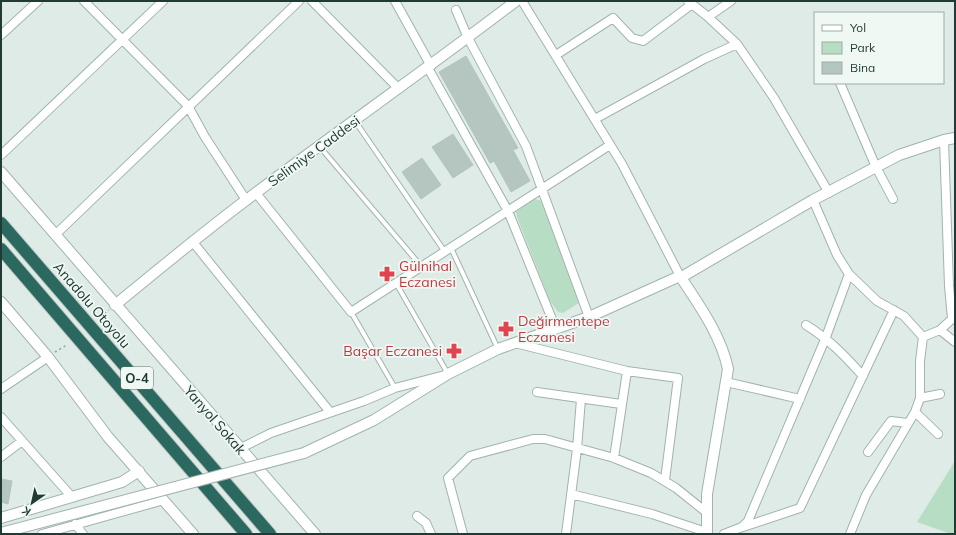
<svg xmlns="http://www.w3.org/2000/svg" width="956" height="535" font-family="Mulish,sans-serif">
  <rect width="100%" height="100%" fill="#dfebe6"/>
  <!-- green -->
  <path fill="#b7ddc4" d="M 535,199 L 542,201 L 579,303 L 563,313 L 558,312 L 550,301 L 517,217 L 516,212 Z
    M 955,461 L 955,534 L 951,534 L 917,522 Z"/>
  <!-- building -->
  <path fill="#b5c6c0" stroke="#b2c5be" d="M 466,56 L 518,148 L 513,150 L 530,181 L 511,192 L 494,161 L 490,163 L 439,72 Z
    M 453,134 L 473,165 L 453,178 L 432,147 Z
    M 422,158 L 441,185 L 421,199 L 402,172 Z
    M 1,479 L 12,481 L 8,504 L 1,502 Z"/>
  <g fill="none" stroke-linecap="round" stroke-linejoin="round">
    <defs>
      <path id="service" d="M 355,121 L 445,252
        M 320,147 L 421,266
        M 451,248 L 498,349
        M 396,283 L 448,374
        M 351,312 L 395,388"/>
      <path id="minor" d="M 84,1 L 188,106 L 205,137 L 246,200
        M 312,1 L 399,89
        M 395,1 L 431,66
        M 522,1 L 622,164 L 680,276
        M 688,1 L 707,16 L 737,44 L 774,98 L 829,193
        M 456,10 L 468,38 L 526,146 L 589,317
        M 708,17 L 731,1
        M 1,35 L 38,1
        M 556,55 L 613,18 L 632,38 L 643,41 L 692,4
        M 428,68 L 508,211 L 556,329
        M 840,83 L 876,167 L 893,199
        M 595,119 L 704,59 L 737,44
        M 1,155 L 163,1
        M 256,193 L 351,312 L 610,145
        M 55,235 L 299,1
        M 192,241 L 330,412
        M 849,274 L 877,301 L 904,316 L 923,337 L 920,361 L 920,398 L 915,412 L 866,495 L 850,534
        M 806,325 C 830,340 844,355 863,376
        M 940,330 L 952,319 L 949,286 L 944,140
        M 923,337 L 940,330 L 955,342
        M 515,343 L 627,371 L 678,378 L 665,480
        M 726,382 L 800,399
        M 1,389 L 48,357
        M 537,392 L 621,404
        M 920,398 L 940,394
        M 915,412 L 938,434
        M 1,417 L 71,496
        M 239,449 L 271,433 L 364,401 L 395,388 L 441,376
        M 868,452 L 891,421 L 907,423
        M 1,457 L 22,441
        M 614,458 L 627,371
        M 571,494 L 652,514 L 706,532
        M 417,516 L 426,523 L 431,534
        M 75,524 L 83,534
        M 743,527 L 800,508 L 894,310
        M 42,534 L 164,500
        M 463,534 L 448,478 L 470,456 L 533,439 L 545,439 L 614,458 L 651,473 L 676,488 L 706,512
        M 566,534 L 577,449 L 581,399
        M 724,534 L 742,527 L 748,521 L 826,337 L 849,274 L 837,255 L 813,200"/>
      <path id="tertiary" d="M 1,172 L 315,534
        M 680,278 L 813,200 L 899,155 L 944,140 L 955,138
        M 1,302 L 48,357 L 108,437 L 193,534
        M 115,305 C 158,270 201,234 245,201 C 335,133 427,69 516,1
        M 304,453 L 374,420 L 448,374 L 498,349 L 589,317 L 680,276 C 699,305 721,335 728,369 L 707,494 L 707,534
        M 1,518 L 122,482 L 139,471"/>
      <path id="motorway" d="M 1,223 L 270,534
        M 1,249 L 246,534"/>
    </defs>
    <!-- service casing -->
    <use href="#service" stroke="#a2b3ad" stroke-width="6"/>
    <!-- minor casing -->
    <use href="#minor" stroke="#a2b3ad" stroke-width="10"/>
    <!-- tertiary casing -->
    <use href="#tertiary" stroke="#a2b3ad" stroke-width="12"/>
    <!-- motorway casing -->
    <use href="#motorway" stroke="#c1c8c6" stroke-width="14"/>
    <!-- path -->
    <path stroke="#7fafa3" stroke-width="1.5" stroke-dasharray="2 3" stroke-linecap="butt" d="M 101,317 L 109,310
      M 55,352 L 67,345"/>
    <!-- service -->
    <use href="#service" stroke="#fff" stroke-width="4"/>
    <!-- minor -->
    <use href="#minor" stroke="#fff" stroke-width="8"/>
    <!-- tertiary -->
    <use href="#tertiary" stroke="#fff" stroke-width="10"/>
    <!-- motorway -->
    <use href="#motorway" stroke="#2b685f" stroke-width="12"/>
    <defs>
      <path id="tertiary-bridge" d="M 1,533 L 304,453"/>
    </defs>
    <!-- tertiary-bridge casing -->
    <use href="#tertiary-bridge" stroke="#a2b3ad" stroke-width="12" stroke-linecap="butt"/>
    <!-- tertiary-bridge -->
    <use href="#tertiary-bridge" stroke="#fff" stroke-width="10"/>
  </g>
  <!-- icons -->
  <defs>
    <symbol id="pharmacy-bare" viewBox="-9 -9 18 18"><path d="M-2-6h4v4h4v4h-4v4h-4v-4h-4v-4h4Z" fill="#e0444e" stroke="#f0f8f4" stroke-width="2.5" paint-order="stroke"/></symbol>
  </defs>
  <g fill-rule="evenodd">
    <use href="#pharmacy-bare" x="376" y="263" width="22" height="22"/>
    <use href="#pharmacy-bare" x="495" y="318" width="22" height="22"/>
    <use href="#pharmacy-bare" x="443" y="340" width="22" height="22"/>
  </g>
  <g text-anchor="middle" stroke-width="3.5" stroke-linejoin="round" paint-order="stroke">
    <!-- shield labels -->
    <rect fill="#f0f8f4" stroke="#5e746e" stroke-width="1" x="121" y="367" width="32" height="22" rx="3"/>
    <g font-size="13" font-weight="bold" fill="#203b35">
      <text x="137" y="383">O-4</text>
    </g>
    <!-- street labels -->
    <g font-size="14" fill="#203b35" stroke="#f0f8f4">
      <text transform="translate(314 151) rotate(-36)" y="5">Selimiye Caddesi</text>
      <text transform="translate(92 305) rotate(49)" y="5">Anadolu Otoyolu</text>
      <text transform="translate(215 420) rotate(49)" y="5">Yanyol Sokak</text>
    </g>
    <!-- health labels -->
    <g font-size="14" fill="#be3a42" stroke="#f0f8f4" text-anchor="start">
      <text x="399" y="271">Gülnihal<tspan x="399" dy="16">Eczanesi</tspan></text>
      <text x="518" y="326">Değirmentepe<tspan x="518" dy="16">Eczanesi</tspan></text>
      <text x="442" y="356" text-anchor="end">Başar Eczanesi</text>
    </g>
  </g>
  <!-- border -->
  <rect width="956" height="535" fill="none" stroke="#203b35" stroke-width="4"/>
  <!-- legend -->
  <rect x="814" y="12" width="130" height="72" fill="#f0f8f4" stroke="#9daca8"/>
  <rect x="822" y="25" width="20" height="6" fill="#ffffff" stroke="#9daca8"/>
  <text x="850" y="32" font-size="12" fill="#203b35">Yol</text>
  <rect x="822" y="42" width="20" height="12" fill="#b7ddc4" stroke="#9daca8"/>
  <text x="850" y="52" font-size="12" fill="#203b35">Park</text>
  <rect x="822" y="62" width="20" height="12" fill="#b5c6c0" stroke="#9daca8"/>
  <text x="850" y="72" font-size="12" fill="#203b35">Bina</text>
  <!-- north arrow -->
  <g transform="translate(32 503) rotate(214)" stroke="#f0f8f4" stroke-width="3" paint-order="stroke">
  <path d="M0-3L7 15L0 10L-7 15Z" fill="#203b35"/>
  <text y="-6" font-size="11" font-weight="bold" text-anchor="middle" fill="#203b35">K</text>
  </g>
</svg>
